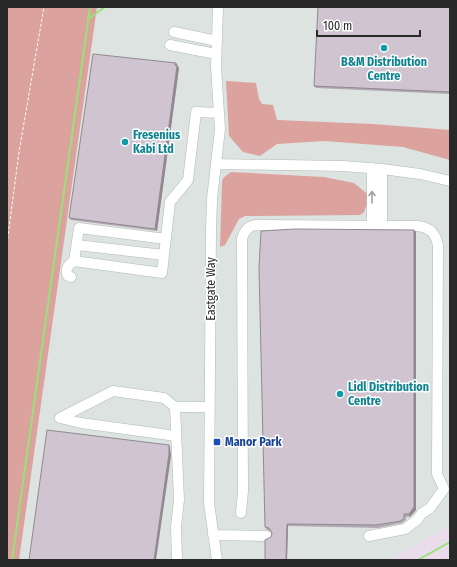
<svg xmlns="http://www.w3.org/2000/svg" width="457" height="567" font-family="'Fira Sans Condensed',sans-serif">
  <rect width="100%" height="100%" fill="#eadcea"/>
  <!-- industrial -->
  <path fill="#dce3e1" d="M 97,7 L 450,7 L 450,525 L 389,560 L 19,560 Z"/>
  <!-- green -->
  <path fill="#dca29d" d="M 7,7 L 97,7 L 19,560 L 7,560 Z
    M 226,81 L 256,83 L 259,99 L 262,104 L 273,105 L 277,120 L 373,124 L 450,130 L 450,160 L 403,147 L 324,141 L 277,144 L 260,156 L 243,152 L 229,136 Z
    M 231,172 L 324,177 L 354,183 L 370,196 L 364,212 L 360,215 L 245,216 L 239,219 L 225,245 L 220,247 L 222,182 L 223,178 Z"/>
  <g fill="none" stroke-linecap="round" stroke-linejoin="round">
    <!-- stream -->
    <path stroke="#98e377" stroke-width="2" d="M 88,19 L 105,7
      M 12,560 L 90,7
      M 418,560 L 450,542"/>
    <defs>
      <path id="minor" d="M 174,32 L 217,41
        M 170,45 L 216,54
        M 216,164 L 343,166 L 382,169 L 420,174 L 450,181
        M 372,168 L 372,225
        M 382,225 L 382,169
        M 166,239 L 79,228 L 74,261 L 162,273 L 170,202 L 188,180 L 196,112 L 219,113
        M 77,245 L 164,255
        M 71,277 L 68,276 C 64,270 69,264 74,261
        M 175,407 L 164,398 L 113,391 L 60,418 L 81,423 L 176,436
        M 241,513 L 243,491 L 242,239 C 244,231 248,226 256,225 L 418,226 C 431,228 435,233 438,245 L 437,474 L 444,489 L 430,508 L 421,514 L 418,519 L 405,529 L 369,536
        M 213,535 L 267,536
        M 177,560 L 176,527 L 179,500 L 175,407 L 210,407
        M 217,560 L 209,503 L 211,231 L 212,199 L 220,129 L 216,67 L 218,7"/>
    </defs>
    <!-- minor casing -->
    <use href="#minor" stroke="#afbbb3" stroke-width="11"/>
    <!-- path -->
    <path stroke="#fff" stroke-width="1" stroke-dasharray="3 2" stroke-linecap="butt" d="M 7,244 L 19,152 L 44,7"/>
    <!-- minor -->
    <use href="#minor" stroke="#fff" stroke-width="10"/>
  </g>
  <!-- wall -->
  <path fill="#b2a9b2" d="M 450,7 L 450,94 L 316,88 L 314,86 Z
    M 176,63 L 179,68 L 157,231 L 71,220 L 69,218 Z
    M 414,230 L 416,232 L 416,510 L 410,517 L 406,517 L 406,520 L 402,523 L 378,528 L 288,526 L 287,560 L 265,560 L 272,533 L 270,531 L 267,530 L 265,527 Z"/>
  <!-- shaded-wall -->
  <path fill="#918991" d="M 176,63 L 179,68 L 157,231 L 155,229 Z
    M 414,230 L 416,232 L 416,510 L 410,517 L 409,514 Z
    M 169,445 L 170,447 L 171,456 L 156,560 L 154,560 Z
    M 287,524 L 288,526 L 287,560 L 286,560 Z"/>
  <!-- building -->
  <path fill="#cfc4cf" stroke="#918991" d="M 318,7 L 450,7 L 450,92 L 314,86 Z
    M 93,54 L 176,63 L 175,65 L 177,66 L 155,229 L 69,218 Z
    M 295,229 L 414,230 L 414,507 L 409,514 L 404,514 L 404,518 L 401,521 L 376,525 L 287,524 L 286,560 L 265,560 L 265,540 L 271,537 L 272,533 L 269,528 L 265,527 L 259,268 L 261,231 Z
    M 47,430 L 169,445 L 169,454 L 154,560 L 29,560 Z"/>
  <!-- one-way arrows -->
  <defs><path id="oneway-shaft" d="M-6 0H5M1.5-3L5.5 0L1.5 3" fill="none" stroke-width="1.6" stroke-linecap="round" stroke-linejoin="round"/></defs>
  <use stroke="#9f9f9f" href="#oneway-shaft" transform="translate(372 197) rotate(-90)"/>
  <!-- markers -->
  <g fill="#0f9aa8" stroke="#fff" stroke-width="1.5">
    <circle cx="384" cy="48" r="4"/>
    <circle cx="125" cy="142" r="4"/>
    <circle cx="340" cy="394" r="4"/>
  </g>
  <rect fill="#1a4fb4" stroke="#fff" stroke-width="1.5" x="213" y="438" width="8" height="8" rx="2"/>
  <g text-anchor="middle" stroke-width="3" stroke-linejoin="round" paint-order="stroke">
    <!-- culture labels -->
    <g font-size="12" font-weight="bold" fill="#0d838f" stroke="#fff" text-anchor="start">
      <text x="384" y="66" text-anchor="middle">B&amp;M Distribution<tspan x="384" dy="14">Centre</tspan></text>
      <text x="133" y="139">Fresenius<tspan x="133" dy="14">Kabi Ltd</tspan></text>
      <text x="348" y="391">Lidl Distribution<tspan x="348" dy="14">Centre</tspan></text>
    </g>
    <!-- street labels -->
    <g font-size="12" fill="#292929" stroke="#fff">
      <text transform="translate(211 289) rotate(-90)" y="4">Eastgate Way</text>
    </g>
    <!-- transit labels -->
    <g font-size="12" font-weight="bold" fill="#164399" stroke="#fff" text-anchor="start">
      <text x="225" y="446">Manor Park</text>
    </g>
  </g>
  <!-- border -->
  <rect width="457" height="567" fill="none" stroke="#292929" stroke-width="16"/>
  <!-- scale -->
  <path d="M317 30v6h103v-6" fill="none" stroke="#292929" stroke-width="2"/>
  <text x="323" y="30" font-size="12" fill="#292929" stroke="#ffffff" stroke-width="3" paint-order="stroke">100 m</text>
</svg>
